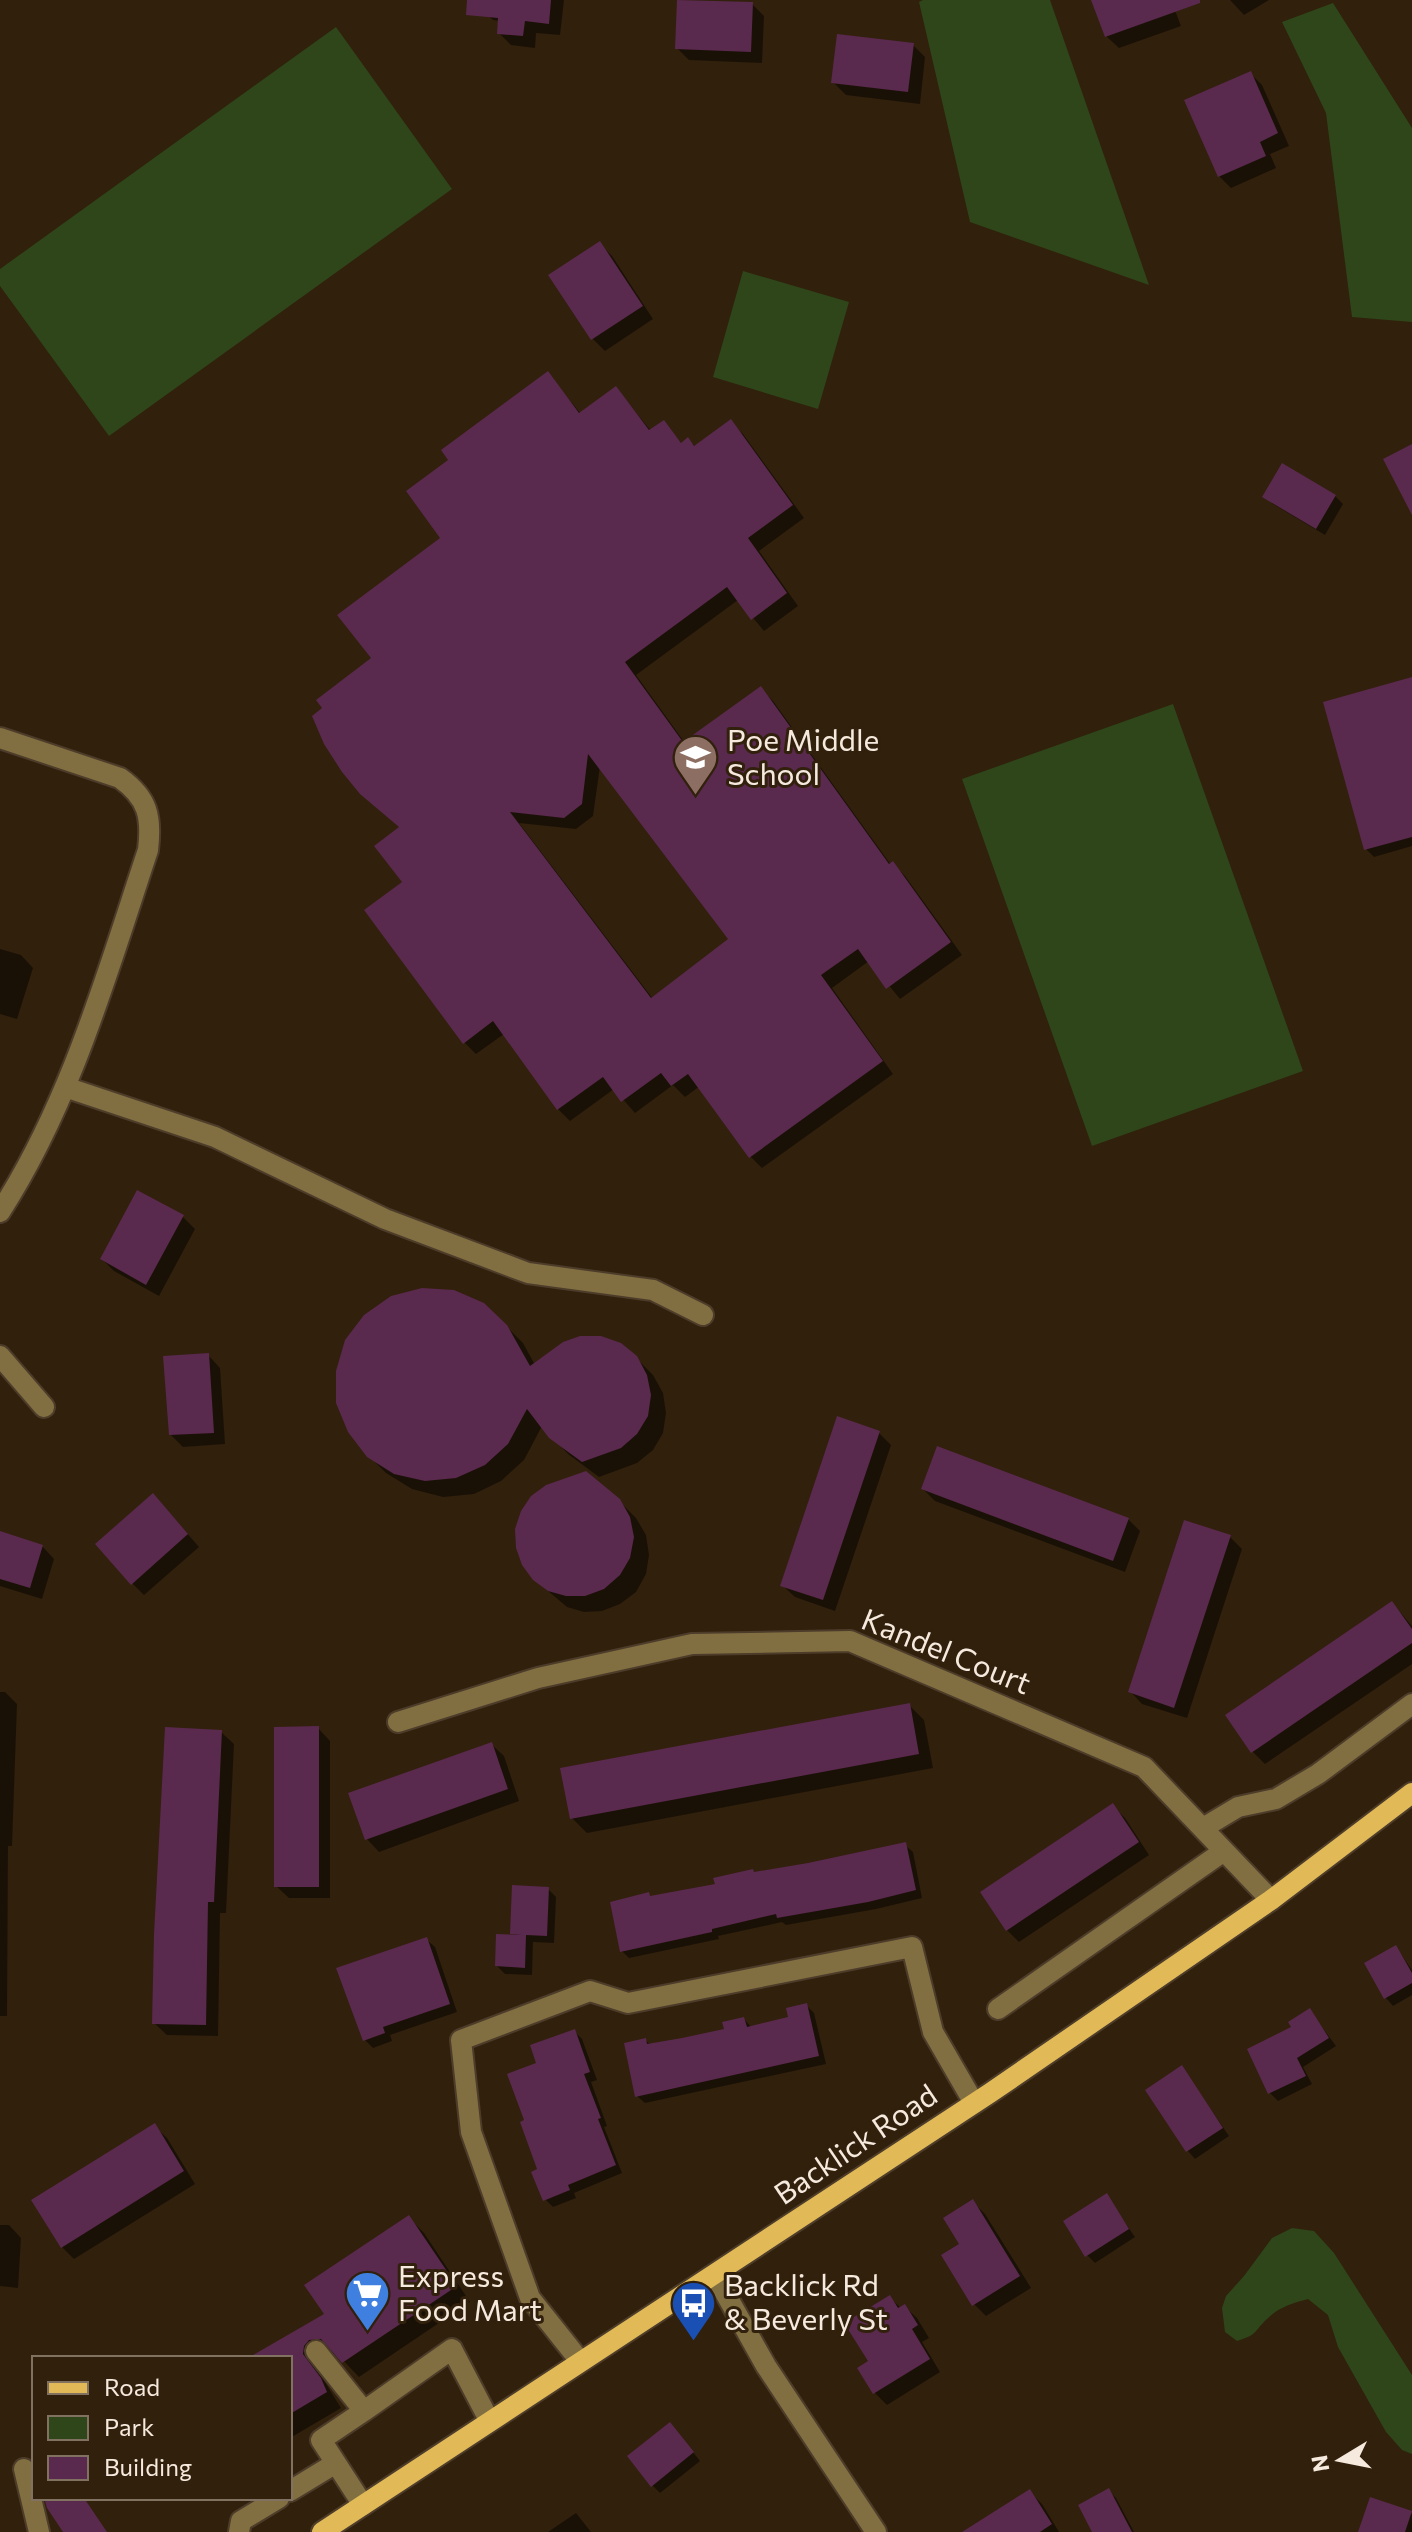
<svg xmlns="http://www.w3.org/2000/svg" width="1412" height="2532" font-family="Commissioner,sans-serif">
  <rect width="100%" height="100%" fill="#31200c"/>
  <!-- green -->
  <path fill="#2e4619" d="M 923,0 L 1050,0 L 1149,285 L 970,222 L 919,2 Z
    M 1333,3 L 1412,128 L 1412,322 L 1352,317 L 1326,113 L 1282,22 Z
    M 336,27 L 452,189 L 109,436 L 0,286 L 0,269 Z
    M 743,271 L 849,302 L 818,409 L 713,377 Z
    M 1173,704 L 1303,1071 L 1092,1146 L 962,779 Z
    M 1292,2228 L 1314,2231 L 1334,2253 L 1412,2375 L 1412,2454 L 1402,2450 L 1386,2432 L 1338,2347 L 1328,2315 L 1308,2299 C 1293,2303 1279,2307 1267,2319 C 1253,2332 1259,2334 1237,2341 L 1225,2332 L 1222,2308 L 1226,2296 L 1244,2276 L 1272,2238 Z"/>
  <!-- shadow -->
  <path fill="#0007" fill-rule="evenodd" d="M 481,0 L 564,0 L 560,35 L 536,33 L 535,48 L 511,45 L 499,33 L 500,21 L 493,20 L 480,8 Z
    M 1093,0 L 1171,0 L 1181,26 L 1119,48 L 1106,36 Z
    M 1230,0 L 1269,0 L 1244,15 Z
    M 752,4 L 764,16 L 762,63 L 689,60 L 677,48 Z
    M 913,45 L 925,57 L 920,104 L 846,95 L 834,83 Z
    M 1250,73 L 1262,85 L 1289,146 L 1270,154 L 1276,168 L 1231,188 L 1219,176 Z
    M 600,244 L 612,256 L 653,319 L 605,351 L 593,339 L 551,275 Z
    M 548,374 L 581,414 L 616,388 L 651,431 L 663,422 L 682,444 L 688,440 L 696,447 L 730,422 L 743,434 L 804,518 L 759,551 L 798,606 L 764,631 L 738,600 L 636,675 L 685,743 L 761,689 L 773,701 L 891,865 L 893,864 L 905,876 L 962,955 L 900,999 L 869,961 L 832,988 L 893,1074 L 762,1168 L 750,1156 L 700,1086 L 685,1097 L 673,1085 L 635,1113 L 614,1089 L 570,1121 L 558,1109 L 504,1034 L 476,1054 L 464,1042 L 405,883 L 401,828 L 375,806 L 374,658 L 443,538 L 451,461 ZM 600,766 L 731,939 L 653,999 L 519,823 L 576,829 L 593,816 Z
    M 1265,496 L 1335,496 L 1343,504 L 1325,535 L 1273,504 Z
    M 1412,679 L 1412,846 L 1374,857 L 1366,849 Z
    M 0,949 L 21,955 L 33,968 L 17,1019 L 0,1014 Z
    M 183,1217 L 195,1229 L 159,1296 L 114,1271 L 102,1259 Z
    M 506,1326 L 523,1343 L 535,1365 L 636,1358 L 653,1375 L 663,1393 L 666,1413 L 663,1433 L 653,1450 L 637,1463 L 599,1477 L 568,1454 L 542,1426 L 524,1460 L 501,1481 L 474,1494 L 443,1497 L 412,1489 L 386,1473 L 369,1456 Z
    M 208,1355 L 220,1368 L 225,1444 L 183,1447 L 171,1435 Z
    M 879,1433 L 891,1445 L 835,1611 L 795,1597 L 782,1585 Z
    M 923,1489 L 1128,1519 L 1140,1531 L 1125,1572 L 935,1501 Z
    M 618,1500 L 636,1518 L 646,1535 L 649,1555 L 646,1574 L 636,1592 L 620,1604 L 602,1611 L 584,1612 L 567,1607 L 534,1579 Z
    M 165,1508 L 199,1547 L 144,1595 L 132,1583 Z
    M 0,1533 L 42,1546 L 54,1559 L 42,1599 L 0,1586 Z
    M 1230,1537 L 1242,1549 L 1187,1718 L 1142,1704 L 1130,1691 Z
    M 1392,1603 L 1412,1626 L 1412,1664 L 1265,1764 L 1253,1752 L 1228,1715 Z
    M 0,1692 L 5,1692 L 17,1704 L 12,1846 L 8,1846 L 7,2016 L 0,2016 Z
    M 909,1705 L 924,1720 L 933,1768 L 587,1833 L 572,1818 Z
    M 318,1728 L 330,1741 L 330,1898 L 289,1898 L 276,1886 Z
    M 221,1732 L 234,1744 L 226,1913 L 220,1913 L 218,2036 L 167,2035 L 154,2023 Z
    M 491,1744 L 504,1756 L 519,1801 L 379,1852 L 367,1839 L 350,1795 Z
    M 1113,1806 L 1125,1818 L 1149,1855 L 1019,1942 L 1007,1930 Z
    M 905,1845 L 913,1852 L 922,1898 L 876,1909 L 786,1925 L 782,1922 L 718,1936 L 719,1939 L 629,1958 L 622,1951 L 652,1898 L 717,1885 L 755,1874 Z
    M 548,1889 L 556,1897 L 554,1943 L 533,1942 L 532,1975 L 505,1974 L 497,1966 L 516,1936 L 512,1933 Z
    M 427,1940 L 435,1947 L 457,2012 L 390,2035 L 392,2041 L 373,2048 L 365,2040 L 338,1969 Z
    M 1396,1947 L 1412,1970 L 1412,1995 L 1393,2006 L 1386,1998 Z
    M 806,2005 L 814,2013 L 826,2064 L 645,2103 L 637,2096 L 645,2040 L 651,2045 L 726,2030 L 744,2019 L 752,2028 L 790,2019 Z
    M 1310,2011 L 1336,2046 L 1303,2067 L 1312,2084 L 1278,2101 L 1270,2093 L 1294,2027 Z
    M 574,2031 L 582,2039 L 597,2080 L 591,2082 L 607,2126 L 604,2127 L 622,2173 L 574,2193 L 576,2198 L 553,2207 L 545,2199 L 540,2170 L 526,2121 L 539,2065 Z
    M 1182,2068 L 1229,2136 L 1195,2159 L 1188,2151 Z
    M 154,2126 L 167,2138 L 195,2184 L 74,2259 L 62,2247 Z
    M 1106,2196 L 1135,2237 L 1095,2263 L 1087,2255 Z
    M 973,2202 L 985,2214 L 1031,2288 L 986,2316 L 974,2304 L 962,2244 Z
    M 408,2217 L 424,2233 L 470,2302 L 359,2377 L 337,2354 L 324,2355 L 319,2361 L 318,2371 L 341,2408 L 290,2438 L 290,2358 L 262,2358 L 326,2315 Z
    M 0,2225 L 9,2225 L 21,2238 L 18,2288 L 0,2286 Z
    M 889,2297 L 901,2308 L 904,2306 L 917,2318 L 929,2338 L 922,2342 L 940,2372 L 887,2405 L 875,2393 L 860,2369 L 871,2362 Z
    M 677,2432 L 700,2461 L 660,2493 L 652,2485 Z
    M 1109,2491 L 1116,2498 L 1134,2532 L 1095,2532 Z
    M 1030,2492 L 1042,2504 L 1059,2532 L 985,2532 Z
    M 1371,2499 L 1412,2514 L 1412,2532 L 1361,2532 Z
    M 576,2513 L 591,2532 L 548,2532 Z"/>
  <!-- building -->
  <path fill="#5a294e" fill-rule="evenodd" d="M 467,0 L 551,0 L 549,24 L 525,21 L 523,36 L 497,34 L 498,18 L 466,15 Z
    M 677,0 L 753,2 L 751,52 L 675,49 Z
    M 1091,0 L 1200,0 L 1200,3 L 1105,37 Z
    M 837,34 L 914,43 L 908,92 L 831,83 Z
    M 1251,71 L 1278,133 L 1260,142 L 1266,156 L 1218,177 L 1184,100 Z
    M 600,241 L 643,306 L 591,340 L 548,275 Z
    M 548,371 L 579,413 L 616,386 L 649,430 L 664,420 L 681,443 L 688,437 L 694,446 L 731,419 L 793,505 L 748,538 L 787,593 L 751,620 L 727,587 L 625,662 L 683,742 L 761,686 L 889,864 L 893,861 L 951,942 L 886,989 L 858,949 L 821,975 L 883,1061 L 749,1158 L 688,1074 L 671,1086 L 661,1073 L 621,1102 L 603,1077 L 557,1110 L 493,1021 L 463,1044 L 364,910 L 402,882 L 374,846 L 399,827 L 360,794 L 342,772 L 324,744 L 312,716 L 322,708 L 316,700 L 371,658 L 337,615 L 440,538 L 406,491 L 448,460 L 441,450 ZM 588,754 L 728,939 L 651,998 L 510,812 L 564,818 L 582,804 Z
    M 1412,444 L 1412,515 L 1383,459 Z
    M 1282,463 L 1336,495 L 1316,529 L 1262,497 Z
    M 1412,677 L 1412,837 L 1364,850 L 1323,702 Z
    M 137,1190 L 184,1215 L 146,1285 L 100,1259 Z
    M 422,1288 L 454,1290 L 484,1303 L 507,1325 L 530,1366 L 563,1342 L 580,1336 L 601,1336 L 621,1343 L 637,1356 L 647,1375 L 651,1395 L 648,1416 L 637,1434 L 621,1448 L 582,1462 L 549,1438 L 527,1409 L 508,1444 L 485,1465 L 456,1478 L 425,1481 L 394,1474 L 367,1457 L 348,1432 L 336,1403 L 336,1371 L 345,1340 L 364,1315 L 391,1296 Z
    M 209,1353 L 214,1433 L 169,1435 L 163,1356 Z
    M 837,1416 L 880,1431 L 823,1600 L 780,1586 Z
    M 937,1446 L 1129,1518 L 1113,1561 L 921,1489 Z
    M 586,1471 L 620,1499 L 630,1517 L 634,1537 L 630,1558 L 620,1575 L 604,1589 L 585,1596 L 566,1596 L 548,1591 L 533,1580 L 522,1565 L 516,1548 L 515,1529 L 521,1511 L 531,1496 L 546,1485 Z
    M 153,1493 L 188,1534 L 131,1585 L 95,1544 Z
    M 1184,1520 L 1231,1535 L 1174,1708 L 1128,1692 Z
    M 0,1531 L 43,1545 L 30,1588 L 0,1579 Z
    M 1392,1601 L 1412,1629 L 1412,1643 L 1251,1753 L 1225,1715 Z
    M 910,1703 L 919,1754 L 570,1819 L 560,1768 Z
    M 319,1726 L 319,1887 L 274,1887 L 274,1727 Z
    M 165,1727 L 222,1730 L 214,1902 L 208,1902 L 206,2025 L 152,2024 L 154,1934 Z
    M 492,1742 L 508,1789 L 365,1840 L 348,1793 Z
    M 1113,1803 L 1139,1842 L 1006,1931 L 980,1892 Z
    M 906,1842 L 916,1890 L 868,1902 L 777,1918 L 776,1914 L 712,1929 L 712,1932 L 620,1952 L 610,1902 L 649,1892 L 650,1896 L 715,1884 L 713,1878 L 753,1869 L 754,1872 L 808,1863 Z
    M 512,1885 L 549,1887 L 547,1936 L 526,1935 L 525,1968 L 495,1966 L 496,1934 L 522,1935 L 510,1934 Z
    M 427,1937 L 450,2004 L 383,2027 L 385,2033 L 363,2041 L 336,1968 Z
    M 1396,1945 L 1412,1973 L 1412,1983 L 1384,1999 L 1364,1963 Z
    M 807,2003 L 819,2056 L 635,2097 L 624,2043 L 646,2038 L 647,2044 L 682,2038 L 724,2029 L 722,2022 L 744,2017 L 747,2027 L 788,2017 L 786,2008 Z
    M 1310,2008 L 1329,2038 L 1297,2058 L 1306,2076 L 1268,2094 L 1247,2049 L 1291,2027 L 1288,2022 Z
    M 575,2029 L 590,2072 L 584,2074 L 601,2118 L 598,2119 L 616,2165 L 568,2185 L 570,2190 L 543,2201 L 531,2172 L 537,2169 L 520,2122 L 524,2120 L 507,2074 L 536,2063 L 530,2045 Z
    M 1182,2065 L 1223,2128 L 1186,2152 L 1145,2090 Z
    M 155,2123 L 184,2171 L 61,2248 L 31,2200 Z
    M 1107,2193 L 1129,2229 L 1085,2257 L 1063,2221 Z
    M 973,2199 L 1020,2276 L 972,2306 L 941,2255 L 959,2244 L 943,2218 Z
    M 409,2215 L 457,2286 L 342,2363 L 321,2339 L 309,2340 L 304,2346 L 303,2354 L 321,2378 L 327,2392 L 290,2414 L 290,2358 L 248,2358 L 324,2314 L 304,2285 Z
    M 890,2295 L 898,2308 L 905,2304 L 918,2325 L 912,2329 L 930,2359 L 873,2394 L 857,2368 L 868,2361 L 844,2323 Z
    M 670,2422 L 694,2452 L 651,2487 L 627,2456 Z
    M 1109,2488 L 1132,2532 L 1092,2532 L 1078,2505 Z
    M 1030,2489 L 1052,2524 L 1040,2532 L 962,2532 Z
    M 1370,2497 L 1412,2511 L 1405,2532 L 1358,2532 Z
    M 44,2498 L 84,2498 L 107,2532 L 63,2532 L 47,2508 Z"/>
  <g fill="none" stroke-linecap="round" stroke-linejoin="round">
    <defs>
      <path id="minor" d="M 0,738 L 120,778 C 148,798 152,817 148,850 C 107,973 71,1102 0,1212
        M 65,1087 L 215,1137 L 385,1219 L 528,1273 L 653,1290 L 703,1315
        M 0,1356 L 44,1407
        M 398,1722 L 538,1678 L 692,1644 L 850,1641 L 1144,1767 L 1271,1900
        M 1203,1828 L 1238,1807 L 1276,1799 L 1318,1774 L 1412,1704
        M 998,2009 L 1224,1851
        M 715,2275 L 766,2366 L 876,2532
        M 316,2351 L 364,2411 L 452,2349 L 489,2420
        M 580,2361 L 530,2298 L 471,2132 L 461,2040 L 590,1991 L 628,2003 L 912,1947 L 933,2032 L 974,2103
        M 24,2469 L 39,2532
        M 290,2491 L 336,2463
        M 363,2505 L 321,2440 L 364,2411
        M 239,2532 L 241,2521 L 279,2498"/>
      <path id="major" d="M 322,2532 L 990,2093 L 1271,1900 L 1412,1793"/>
    </defs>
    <!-- minor casing -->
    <use href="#minor" stroke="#4d3c29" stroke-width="24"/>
    <!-- major casing -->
    <use href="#major" stroke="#4d3c29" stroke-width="24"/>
    <!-- minor -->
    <use href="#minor" stroke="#816f42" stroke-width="20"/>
    <!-- major -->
    <use href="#major" stroke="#e1ba57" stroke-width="20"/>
  </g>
  <!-- icons -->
  <defs>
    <symbol id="school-pin" viewBox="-11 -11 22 30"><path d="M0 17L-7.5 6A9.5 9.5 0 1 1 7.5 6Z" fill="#8d6e63" stroke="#31200c"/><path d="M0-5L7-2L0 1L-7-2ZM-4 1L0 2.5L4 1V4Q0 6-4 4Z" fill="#fff"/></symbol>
    <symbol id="supermarket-pin" viewBox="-11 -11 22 30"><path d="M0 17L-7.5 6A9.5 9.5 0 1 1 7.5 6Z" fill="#3f7fe0" stroke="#31200c"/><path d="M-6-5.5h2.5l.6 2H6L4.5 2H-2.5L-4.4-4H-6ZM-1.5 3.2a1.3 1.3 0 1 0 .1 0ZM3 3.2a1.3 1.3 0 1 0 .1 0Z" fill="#fff"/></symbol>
    <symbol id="bus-pin" viewBox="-11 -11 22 30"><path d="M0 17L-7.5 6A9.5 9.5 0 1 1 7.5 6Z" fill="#1a4fb4" stroke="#31200c"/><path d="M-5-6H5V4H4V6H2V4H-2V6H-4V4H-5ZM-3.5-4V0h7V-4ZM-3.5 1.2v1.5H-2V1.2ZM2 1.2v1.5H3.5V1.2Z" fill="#fff"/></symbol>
  </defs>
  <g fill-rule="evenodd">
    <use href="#school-pin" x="670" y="732" width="51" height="69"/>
    <use href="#supermarket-pin" x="342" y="2268" width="51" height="69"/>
    <use href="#bus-pin" x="668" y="2278" width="51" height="69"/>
  </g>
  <g text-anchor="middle" stroke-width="6" stroke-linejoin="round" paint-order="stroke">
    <!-- poi labels -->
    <g font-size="30" fill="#f6eade" stroke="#31200c" text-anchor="start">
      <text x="727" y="751">Poe Middle<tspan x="727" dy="34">School</tspan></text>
      <text x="398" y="2287">Express<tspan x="398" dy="34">Food Mart</tspan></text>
      <text x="724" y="2296">Backlick Rd<tspan x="724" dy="34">&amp; Beverly St</tspan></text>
    </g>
    <!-- street labels -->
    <g font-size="30" fill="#f6eade" stroke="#31200c">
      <text transform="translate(946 1652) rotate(22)" y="10">Kandel Court</text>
      <text transform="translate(856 2145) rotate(-34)" y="10">Backlick Road</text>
    </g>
  </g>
  <!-- legend -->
  <rect x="32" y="2356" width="260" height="144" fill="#31200c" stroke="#807160" stroke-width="2"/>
  <rect x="48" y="2382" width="40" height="12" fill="#e1ba57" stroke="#807160" stroke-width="2"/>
  <text x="104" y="2396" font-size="24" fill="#f6eade">Road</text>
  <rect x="48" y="2416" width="40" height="24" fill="#2e4619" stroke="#807160" stroke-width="2"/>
  <text x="104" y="2436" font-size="24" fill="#f6eade">Park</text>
  <rect x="48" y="2456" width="40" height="24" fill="#5a294e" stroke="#807160" stroke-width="2"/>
  <text x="104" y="2476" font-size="24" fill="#f6eade">Building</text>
  <!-- north arrow -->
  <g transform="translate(1340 2460) rotate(260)" stroke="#31200c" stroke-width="6" paint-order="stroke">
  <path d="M0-6L14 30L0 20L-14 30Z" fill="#f6eade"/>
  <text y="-12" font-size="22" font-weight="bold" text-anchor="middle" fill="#f6eade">N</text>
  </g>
</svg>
